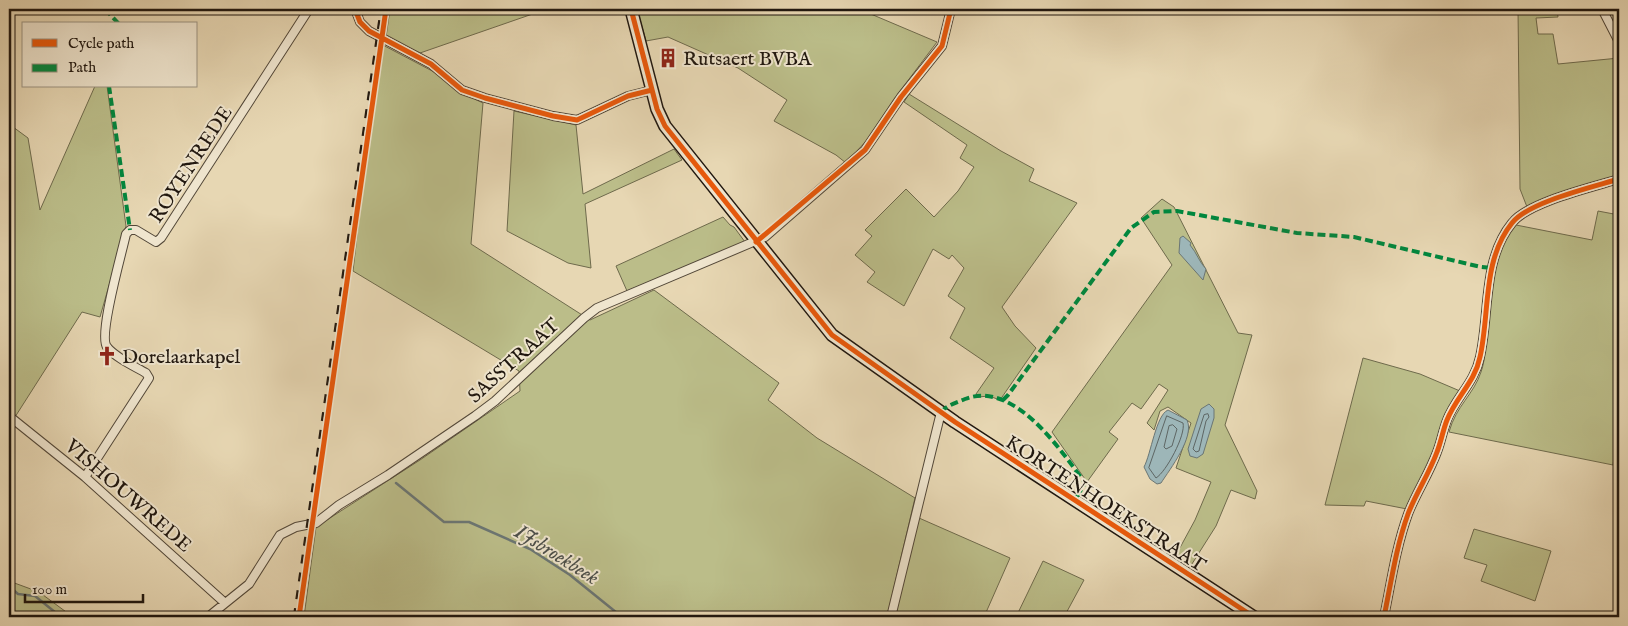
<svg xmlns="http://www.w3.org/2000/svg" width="1628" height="626" font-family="'IM FELL English',serif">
  <rect width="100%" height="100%" fill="#e7d7b3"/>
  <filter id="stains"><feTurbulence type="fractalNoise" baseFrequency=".004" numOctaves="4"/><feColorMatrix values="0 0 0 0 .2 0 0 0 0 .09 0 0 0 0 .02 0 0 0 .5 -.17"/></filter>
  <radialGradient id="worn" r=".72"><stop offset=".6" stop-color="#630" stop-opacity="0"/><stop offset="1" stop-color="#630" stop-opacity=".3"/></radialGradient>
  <!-- green -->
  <path fill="#bbbd89" stroke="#6e6a4c" d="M 390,9 L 547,9 L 420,53 L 386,37 Z
    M 637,9 L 859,9 L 937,42 L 894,99 L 867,140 L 846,163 L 836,155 L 774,121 L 787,100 L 738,68 L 668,37 L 646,41 Z
    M 1518,9 L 1557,9 L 1558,17 L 1536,18 L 1538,34 L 1553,34 L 1558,64 L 1619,58 L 1619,175 L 1529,207 L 1527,207 L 1520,189 Z
    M 379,43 L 436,73 L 458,91 L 483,103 L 471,244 L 590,320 L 654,290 L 779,383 L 768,400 L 817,438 L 915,498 L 887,617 L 304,617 L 316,527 L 420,460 L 520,391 L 519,371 L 353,271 Z
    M 95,86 L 107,86 L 126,226 L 100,317 L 82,312 L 15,417 L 9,413 L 9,124 L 28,138 L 40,210 Z
    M 909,94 L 1001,151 L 1034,169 L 1029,181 L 1077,203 L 1002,307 L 1015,326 L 1036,348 L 1000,400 L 989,396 L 978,397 L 976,394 L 994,368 L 950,338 L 965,308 L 948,296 L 964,268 L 952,255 L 949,259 L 933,249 L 904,306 L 867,282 L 875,272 L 855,255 L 872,236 L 865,230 L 906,189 L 934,217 L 958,191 L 974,167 L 960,158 L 967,145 L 904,102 Z
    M 514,111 L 576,125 L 583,194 L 674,149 L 682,160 L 585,204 L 591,268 L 568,263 L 507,231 Z
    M 1162,199 L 1174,207 L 1238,333 L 1252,335 L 1225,425 L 1257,491 L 1255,499 L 1231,490 L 1216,526 L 1190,567 L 1176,555 L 1195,520 L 1211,482 L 1176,468 L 1191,423 L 1168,407 L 1160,411 L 1154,430 L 1147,423 L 1168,390 L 1159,384 L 1141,409 L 1132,403 L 1109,432 L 1118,439 L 1087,482 L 1052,432 L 1172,265 L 1141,218 Z
    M 1598,211 L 1619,215 L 1619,444 L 1616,444 L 1613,465 L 1449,432 C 1456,406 1474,394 1481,372 C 1486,358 1485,344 1486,330 C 1489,295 1492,252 1516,225 L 1592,240 Z
    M 723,217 L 730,225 L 734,227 L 745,242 L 627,291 L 616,266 Z
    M 1363,358 L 1420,374 L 1460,391 L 1446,414 L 1431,458 L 1407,509 L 1366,501 L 1364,506 L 1325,505 Z
    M 919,518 L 1010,558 L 984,617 L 895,617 Z
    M 1474,529 L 1551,551 L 1535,601 L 1481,581 L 1487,565 L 1464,558 Z
    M 1043,561 L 1084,580 L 1064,617 L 1016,617 Z
    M 9,581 L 39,592 L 73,617 L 9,617 Z"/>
  <!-- water -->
  <path fill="#9db6b8" stroke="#6b7674" d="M 1183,236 L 1191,243 L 1190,245 C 1197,253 1199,262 1206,269 L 1203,280 L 1179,253 L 1180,238 Z
    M 1209,404 L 1214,409 L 1214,418 L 1203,454 L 1197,458 L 1190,456 L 1188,449 L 1201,409 Z
    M 1168,410 L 1187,420 C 1195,437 1170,469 1161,483 L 1157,484 L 1150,479 L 1144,467 C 1151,454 1156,415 1168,410 Z"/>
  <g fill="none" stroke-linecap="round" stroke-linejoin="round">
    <!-- shore -->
    <path stroke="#5e6664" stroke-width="1" d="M 1208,414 L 1209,417 L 1206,421 L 1199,451 L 1196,452 L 1193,449 L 1204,415 Z
      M 1167,416 L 1183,423 C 1186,435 1166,472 1156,478 L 1149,468 Z
      M 1173,425 L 1177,429 L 1172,446 L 1166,449 L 1164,447 L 1169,426 Z"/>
    <!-- stream -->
    <path stroke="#6b7674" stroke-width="2.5" d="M 396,483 L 444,522 L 469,522 L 530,549 L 570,575 L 622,617
      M 9,586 L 18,594 L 35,596 L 61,617"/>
    <defs>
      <path id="street" d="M 355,9 L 360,22 L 369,31 L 431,64 L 462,90 L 485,98 L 553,116 L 577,120 L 628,96 L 652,90
        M 1602,9 L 1619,42
        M 9,416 L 85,477 L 225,603
        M 85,477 L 149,378 L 146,373 C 134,366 116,358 107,347 C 98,335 122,253 126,234 L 130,230 L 136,230 L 156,242 L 161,238 L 309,9
        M 208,617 L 249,584 L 280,535 L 296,527 L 316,523 L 339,505 L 388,475 L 475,416 L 495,401 L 584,318 L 597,308 L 765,237 L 865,150 L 901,97 L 942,46 L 951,9
        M 891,617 L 941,412
        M 1384,617 C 1391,583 1396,547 1408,514 C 1416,493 1429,474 1437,452 C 1441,442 1443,430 1447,420 C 1456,397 1475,382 1480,357 C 1490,313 1482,260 1512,223 C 1528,202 1593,187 1619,179"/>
      <path id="secondary" d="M 631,9 L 657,109 L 665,126 L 832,335 L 955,422 L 1254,617"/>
    </defs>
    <!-- street casing -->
    <use href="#street" stroke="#524738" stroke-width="10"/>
    <!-- secondary casing -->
    <use href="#secondary" stroke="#20170f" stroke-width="14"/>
    <!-- street -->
    <use href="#street" stroke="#efe5ce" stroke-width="8"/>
    <!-- secondary -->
    <use href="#secondary" stroke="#efe5ce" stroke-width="11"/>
    <!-- rail -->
    <path stroke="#20170f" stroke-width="2.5" stroke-dasharray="9 9" stroke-linecap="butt" d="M 294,617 L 381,9"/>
    <!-- quiet -->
    <path stroke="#00873e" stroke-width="4" stroke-dasharray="8 4" stroke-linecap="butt" d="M 105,9 L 119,24
      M 109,86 L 130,230
      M 1003,400 L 1008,395 L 1131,228 L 1154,212 L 1177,211 L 1297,233 L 1354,237 L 1481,267 L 1492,268
      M 941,412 C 947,405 956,403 965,399 C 1014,380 1060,449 1085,483 L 1075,500"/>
    <defs>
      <path id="cycleway" d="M 355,9 L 360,22 L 369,31 L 431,64 L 462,90 L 485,98 L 553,116 L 577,120 L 628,96 L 652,90
        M 631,9 L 657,109 L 665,126 L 832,335 L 955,422 L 1254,617
        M 756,242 L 865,150 L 901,97 L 942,46 L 951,9
        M 299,617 L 386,9
        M 1384,617 C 1391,583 1396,547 1408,514 C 1416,493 1429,474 1437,452 C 1441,442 1443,430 1447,420 C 1456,397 1475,382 1480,357 C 1490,313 1482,260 1512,223 C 1528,202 1593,187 1619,179"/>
    </defs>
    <!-- cycleway casing -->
    <use href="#cycleway" stroke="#efe5ce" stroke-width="8"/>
    <!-- cycleway -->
    <use href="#cycleway" stroke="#e8590c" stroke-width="5"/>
  </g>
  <!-- icons -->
  <defs>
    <symbol id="building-bare" viewBox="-9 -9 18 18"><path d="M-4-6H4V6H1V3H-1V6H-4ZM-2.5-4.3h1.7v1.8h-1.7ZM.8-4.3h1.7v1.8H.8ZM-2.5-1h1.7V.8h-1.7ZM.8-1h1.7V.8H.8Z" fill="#8f2418" stroke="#efe5ce" stroke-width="2.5" paint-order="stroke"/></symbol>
    <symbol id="church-bare" viewBox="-9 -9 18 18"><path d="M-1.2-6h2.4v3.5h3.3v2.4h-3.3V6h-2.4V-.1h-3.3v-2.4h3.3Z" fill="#8f2418" stroke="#efe5ce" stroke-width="2.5" paint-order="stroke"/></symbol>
  </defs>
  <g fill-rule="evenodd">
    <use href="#building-bare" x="654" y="44" width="28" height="28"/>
    <use href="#church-bare" x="93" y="342" width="28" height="28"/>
  </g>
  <g text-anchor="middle" stroke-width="4" stroke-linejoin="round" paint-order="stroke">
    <!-- poi labels -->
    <g font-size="20" fill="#20170f" stroke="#efe5ce" text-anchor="start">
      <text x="683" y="65">Rutsaert BVBA</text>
      <text x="122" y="363">Dorelaarkapel</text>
    </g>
    <!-- street labels -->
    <g font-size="20" fill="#20170f" stroke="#efe5ce">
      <text transform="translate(190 164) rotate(-57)" y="7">ROYENREDE</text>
      <text transform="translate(513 360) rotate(-42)" y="7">SASSTRAAT</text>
      <text transform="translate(129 495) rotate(41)" y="7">VISHOUWREDE</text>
      <text transform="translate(1106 503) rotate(33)" y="7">KORTENHOEKSTRAAT</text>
    </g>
    <!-- water labels -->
    <g font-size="21" font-style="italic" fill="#4c4f4a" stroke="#efe5ce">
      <text transform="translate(557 554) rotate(32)" y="7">IJsbroekbeek</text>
    </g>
  </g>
  <!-- margin -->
  <rect width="1628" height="626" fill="none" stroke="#e7d7b3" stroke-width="30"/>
  <rect x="10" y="10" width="1608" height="606" fill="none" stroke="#20170f" stroke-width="2.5"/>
  <rect x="15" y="15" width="1598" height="596" fill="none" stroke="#20170f"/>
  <!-- legend -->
  <rect x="22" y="22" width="175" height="65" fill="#efe5ce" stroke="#9c9382"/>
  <rect x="32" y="39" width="25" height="8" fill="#e8590c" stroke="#9c9382"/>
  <text x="68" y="48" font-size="15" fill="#20170f">Cycle path</text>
  <rect x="32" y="64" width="25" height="8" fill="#00873e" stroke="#9c9382"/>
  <text x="68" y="72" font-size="15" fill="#20170f">Path</text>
  <!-- scale -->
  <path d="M25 594v8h118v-8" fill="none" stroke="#20170f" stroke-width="2.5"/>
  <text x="32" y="594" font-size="15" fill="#20170f" stroke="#efe5ce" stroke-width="4" paint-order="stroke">100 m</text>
  <rect width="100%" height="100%" filter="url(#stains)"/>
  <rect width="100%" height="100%" fill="url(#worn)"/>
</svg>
